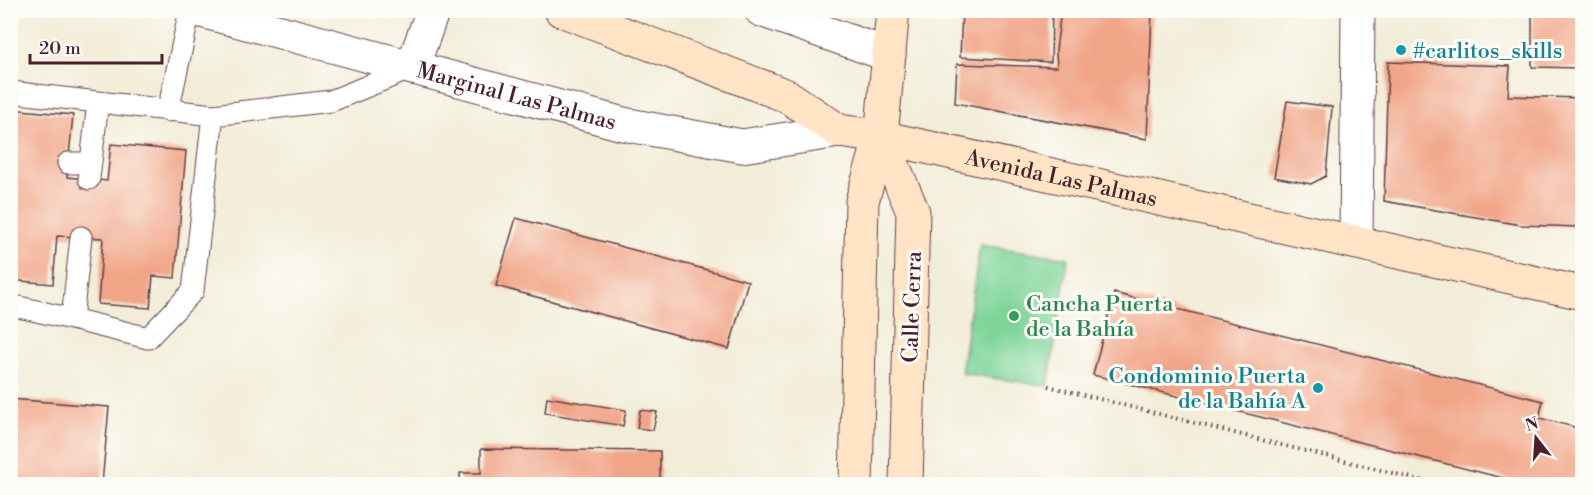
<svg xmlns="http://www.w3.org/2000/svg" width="1593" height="495" font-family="'Libre Bodoni',serif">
  <rect width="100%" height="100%" fill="#fdfcf7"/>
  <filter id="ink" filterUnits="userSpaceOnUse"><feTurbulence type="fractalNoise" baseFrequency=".0167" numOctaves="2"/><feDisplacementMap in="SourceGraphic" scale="12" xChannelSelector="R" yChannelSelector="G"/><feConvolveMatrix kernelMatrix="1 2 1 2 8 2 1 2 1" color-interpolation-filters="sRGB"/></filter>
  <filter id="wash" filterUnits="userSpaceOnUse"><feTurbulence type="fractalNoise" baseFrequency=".008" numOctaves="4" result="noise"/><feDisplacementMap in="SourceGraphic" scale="24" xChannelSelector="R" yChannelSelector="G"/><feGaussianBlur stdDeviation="1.35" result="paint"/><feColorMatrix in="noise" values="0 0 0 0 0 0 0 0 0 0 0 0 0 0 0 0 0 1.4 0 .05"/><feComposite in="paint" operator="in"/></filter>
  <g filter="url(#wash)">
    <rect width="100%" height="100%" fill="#f2edd8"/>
    <!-- green -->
    <path fill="#7fd599" stroke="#647a62" stroke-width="1.5" d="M 980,245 L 1068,258 L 1048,386 L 961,373 Z"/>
    <g id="blocks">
      <!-- building -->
      <path fill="#f1a587" d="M 962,10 L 1052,10 L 1051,62 L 960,57 Z
        M 1061,10 L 1152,10 L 1147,139 L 955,103 L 957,64 L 1057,67 L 1056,51 Z
        M 1532,10 L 1582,10 L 1582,68 L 1532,67 Z
        M 1388,62 L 1510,66 L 1508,96 L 1582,98 L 1582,215 L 1581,215 L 1579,227 L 1521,225 L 1384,201 Z
        M 1287,101 L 1332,107 L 1326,176 L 1311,184 L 1274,177 Z
        M 10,109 L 73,115 L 67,177 L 107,181 L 111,144 L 186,151 L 175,278 L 153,276 L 150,308 L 98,304 L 103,238 L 57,236 L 53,284 L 10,280 Z
        M 516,218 L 748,281 L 729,349 L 496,286 Z
        M 1114,293 L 1543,401 L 1539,418 L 1582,429 L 1582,484 L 1510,484 L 1511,480 L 1093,375 Z
        M 547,397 L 626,410 L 623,426 L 545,413 Z
        M 10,399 L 109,407 L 102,484 L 10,484 Z
        M 640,410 L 657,412 L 653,430 L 637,428 Z
        M 481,449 L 660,451 L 660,481 L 671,481 L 671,484 L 460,484 L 460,473 L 481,473 Z"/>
    </g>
  </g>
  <g filter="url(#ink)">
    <use href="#blocks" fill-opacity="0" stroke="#633e45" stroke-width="1.5"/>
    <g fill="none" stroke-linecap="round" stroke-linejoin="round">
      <defs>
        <path id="lane" d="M 10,92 L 98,102 L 89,179
          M 168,111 L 190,10
          M 213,115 L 331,101 L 412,68
          M 68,163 L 90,163
          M 10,305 L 72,319 L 81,237
          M 72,319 L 148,338 L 193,291 L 213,115 L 98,102"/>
        <g id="street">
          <path id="s1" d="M 198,10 L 623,124 L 742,146 L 839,131"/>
          <path d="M 761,10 L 889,55"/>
          <path d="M 412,68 L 433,10"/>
          <path d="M 1356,242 L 1358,10"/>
        </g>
        <g id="secondary">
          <path id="s2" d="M 561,10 L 787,96 L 839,131 L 881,137 L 1582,293"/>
          <path d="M 881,137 L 913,212 L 906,484"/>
          <path d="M 856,484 L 862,201 L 881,137 L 893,10"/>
        </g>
      </defs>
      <!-- lane casing -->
      <use href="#lane" stroke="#633e45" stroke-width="23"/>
      <!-- street casing -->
      <use href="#street" stroke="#633e45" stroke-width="35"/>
      <!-- secondary casing -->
      <use href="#secondary" stroke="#633e45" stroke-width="35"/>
      <!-- path -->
      <path stroke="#633e45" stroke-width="4" stroke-dasharray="1.5 4.5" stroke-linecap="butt" d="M 1048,386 L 1436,484"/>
      <!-- lane -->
      <use href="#lane" stroke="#fff" stroke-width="21"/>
      <!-- street -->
      <use href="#street" stroke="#fff" stroke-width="33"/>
      <!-- secondary -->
      <use href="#secondary" stroke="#ffe4c6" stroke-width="33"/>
    </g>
  </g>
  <!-- markers -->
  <g fill="#0f9aa8" stroke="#fdfcf7" stroke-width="2">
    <circle cx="1401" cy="50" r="6"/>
    <circle cx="1318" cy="388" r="6"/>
  </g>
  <circle fill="#2e9e5b" stroke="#fdfcf7" stroke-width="2" cx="1014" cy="316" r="6"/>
  <g text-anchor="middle" stroke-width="6" stroke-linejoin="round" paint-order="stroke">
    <!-- culture labels -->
    <g font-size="22" fill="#0d838f" stroke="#fdfcf7" text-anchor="start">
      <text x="1413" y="58">#carlitos_skills</text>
      <text x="1306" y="383" text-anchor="end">Condominio Puerta<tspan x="1306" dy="25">de la Bahía A</tspan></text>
    </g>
    <!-- street labels -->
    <g font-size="22" fill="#4a1f2b" stroke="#fdfcf7">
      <text dy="8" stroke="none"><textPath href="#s1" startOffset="330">Marginal Las Palmas</textPath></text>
      <text dy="8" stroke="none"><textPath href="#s2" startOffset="532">Avenida Las Palmas</textPath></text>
      <text transform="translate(911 307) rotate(-88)" y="8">Calle Cerra</text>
    </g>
    <!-- leisure labels -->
    <g font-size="22" fill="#27864d" stroke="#fdfcf7" text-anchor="start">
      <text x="1026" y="311">Cancha Puerta<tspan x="1026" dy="25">de la Bahía</tspan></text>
    </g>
  </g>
  <!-- margin -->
  <rect width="1593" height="495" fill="none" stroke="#fdfcf7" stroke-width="36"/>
  <!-- north arrow -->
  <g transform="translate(1536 438) rotate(343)" stroke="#fdfcf7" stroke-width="4.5" paint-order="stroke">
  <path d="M0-4.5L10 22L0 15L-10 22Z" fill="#4a1f2b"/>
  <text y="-9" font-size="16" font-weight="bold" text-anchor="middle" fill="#4a1f2b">N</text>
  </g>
  <!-- scale -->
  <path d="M30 54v9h132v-9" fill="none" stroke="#4a1f2b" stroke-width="3"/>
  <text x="39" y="54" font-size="18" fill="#4a1f2b" stroke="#fdfcf7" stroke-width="4.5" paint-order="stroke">20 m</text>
</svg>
